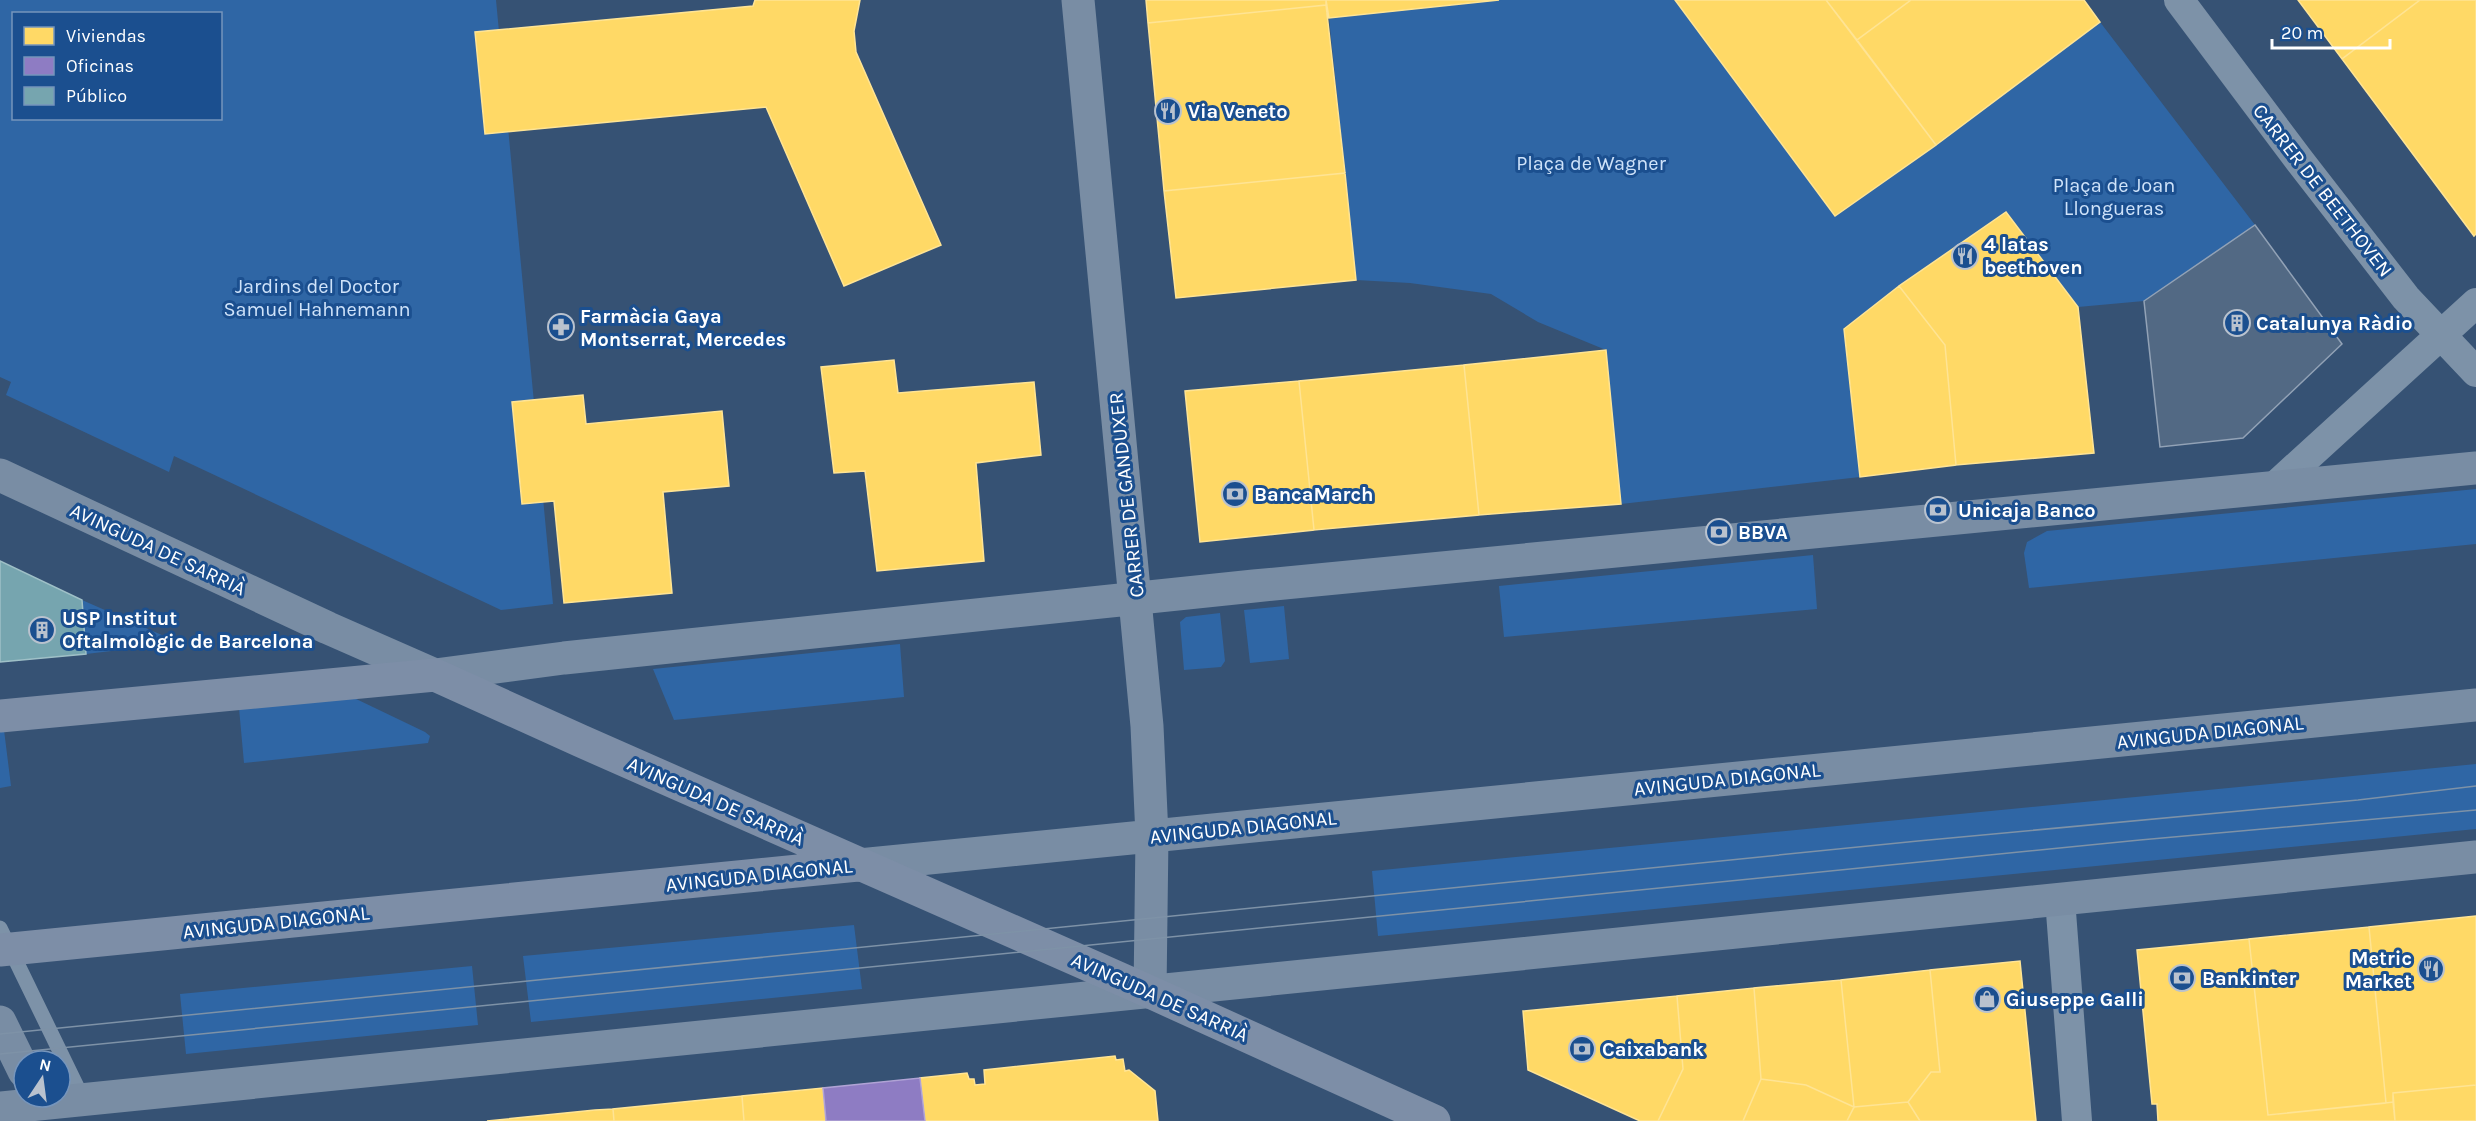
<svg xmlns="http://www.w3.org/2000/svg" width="2476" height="1121" font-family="Karla,sans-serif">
  <rect width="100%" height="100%" fill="#365274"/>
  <!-- green -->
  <path fill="#2f66a5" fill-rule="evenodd" d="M 0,0 L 496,0 L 553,604 L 501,610 L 174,456 L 169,472 L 6,395 L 11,382 L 0,377 ZM 14,14 L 220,14 L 220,118 L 14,118 Z
    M 1499,0 L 1675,0 L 1835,216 L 1936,145 L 2100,22 L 2255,225 L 2144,301 L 2078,307 L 2006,212 L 1844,328 L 1860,477 L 1621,504 L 1606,350 L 1538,322 L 1491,294 L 1410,283 L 1356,280 L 1329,18 Z
    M 2476,489 L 2476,544 L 2029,588 L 2024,553 L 2027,542 L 2047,531 Z
    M 1813,555 L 1817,609 L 1504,637 L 1499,586 Z
    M 82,600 L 180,643 L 86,654 Z
    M 1284,606 L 1289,659 L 1250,663 L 1244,610 Z
    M 1220,613 L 1225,661 L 1221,667 L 1184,670 L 1180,622 L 1186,617 Z
    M 900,644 L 904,697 L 674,720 L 653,669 Z
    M 352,697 L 425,732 L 430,736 L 428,743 L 244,763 L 239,708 Z
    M 0,730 L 4,730 L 11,786 L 0,788 Z
    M 2476,764 L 2476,829 L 1378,936 L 1372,871 Z
    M 854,925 L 862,989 L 531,1022 L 523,956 Z
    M 472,966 L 478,1025 L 186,1054 L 180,994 Z"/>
  <!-- homes -->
  <path fill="#ffd966" stroke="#ffe494" stroke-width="1.5" d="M 755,0 L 860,0 L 854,31 L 856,52 L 941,245 L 844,286 L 766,107 L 485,134 L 475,32 L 753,6 Z
    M 1146,0 L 1326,0 L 1326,5 L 1148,23 Z
    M 1326,0 L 1499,0 L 1329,18 Z
    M 1675,0 L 1826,0 L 1936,145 L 1835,216 Z
    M 1826,0 L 1911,0 L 1857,40 Z
    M 1911,0 L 2084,0 L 2100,22 L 1936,145 L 1857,40 Z
    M 2298,0 L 2420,0 L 2342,59 Z
    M 2420,0 L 2476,0 L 2476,234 L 2474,236 L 2342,59 Z
    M 1326,5 L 1345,173 L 1164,191 L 1148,23 Z
    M 1345,173 L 1356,280 L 1176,298 L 1164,191 Z
    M 2006,212 L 2078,307 L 2094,453 L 1956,465 L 1945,345 L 1899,286 Z
    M 1899,286 L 1945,345 L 1956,465 L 1860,477 L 1844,329 Z
    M 1606,350 L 1621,504 L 1479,515 L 1464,365 Z
    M 894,360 L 898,393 L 1034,382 L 1041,455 L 976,463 L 984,561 L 877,571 L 865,471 L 834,473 L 821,367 Z
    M 1464,365 L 1479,515 L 1314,530 L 1299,381 Z
    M 1299,381 L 1314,530 L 1200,542 L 1185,391 Z
    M 583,395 L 586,424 L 722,411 L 729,486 L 663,492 L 672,593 L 564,603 L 554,501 L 522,504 L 512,402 Z
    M 2476,916 L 2476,1085 L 2393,1093 L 2393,1102 L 2386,1103 L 2369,927 Z
    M 2369,927 L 2386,1103 L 2268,1115 L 2249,939 Z
    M 2249,939 L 2268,1115 L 2393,1102 L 2395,1121 L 2158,1121 L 2157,1104 L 2152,1104 L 2137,950 Z
    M 2020,961 L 2036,1121 L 1920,1121 L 1908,1102 L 1931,1072 L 1940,1072 L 1930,970 Z
    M 1930,970 L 1940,1072 L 1931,1072 L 1908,1102 L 1854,1107 L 1841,980 Z
    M 1841,980 L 1854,1107 L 1806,1085 L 1761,1079 L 1754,988 Z
    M 1754,988 L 1761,1079 L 1743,1121 L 1658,1121 L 1683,1069 L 1677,996 Z
    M 1677,996 L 1683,1069 L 1658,1121 L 1640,1121 L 1528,1070 L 1523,1011 Z
    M 1115,1056 L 1116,1060 L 1123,1059 L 1125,1071 L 1129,1070 L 1155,1091 L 1158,1121 L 925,1121 L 920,1078 L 967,1073 L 969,1079 L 974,1079 L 975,1085 L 985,1084 L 984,1070 Z
    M 1761,1079 L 1806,1085 L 1854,1107 L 1847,1121 L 1743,1121 Z
    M 2476,1085 L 2476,1121 L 2395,1121 L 2393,1093 Z
    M 823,1088 L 826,1121 L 744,1121 L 742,1096 Z
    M 742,1096 L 744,1121 L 614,1121 L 613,1109 Z
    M 1908,1102 L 1920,1121 L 1847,1121 L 1854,1107 Z
    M 613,1109 L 614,1121 L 487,1121 L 595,1110 Z"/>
  <!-- offices -->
  <path fill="#8e7cc3" stroke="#b0a3d5" stroke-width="1.5" d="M 920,1078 L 925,1121 L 826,1121 L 823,1088 Z"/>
  <!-- public -->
  <path fill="#76a5af" stroke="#9fc0c7" stroke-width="1.5" d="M 0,561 L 82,600 L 86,654 L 0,662 Z"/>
  <!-- building -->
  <path fill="#526984" stroke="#92a2b6" stroke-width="1.5" d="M 2255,225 L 2342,344 L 2243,438 L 2160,447 L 2144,301 Z"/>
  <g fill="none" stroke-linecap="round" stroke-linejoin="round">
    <!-- lane -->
    <path stroke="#7d92a8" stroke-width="15" d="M 0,928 L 84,1101"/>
    <!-- street -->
    <path stroke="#7d92a8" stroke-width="30" d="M 2179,0 L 2299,160 L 2406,298 L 2476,372
      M 2272,489 L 2476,303
      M 2060,899 L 2077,1121"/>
    <!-- secondary -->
    <path stroke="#798da4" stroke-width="33" d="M 1078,0 L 1147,726 L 1152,836 L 1150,992
      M 0,475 L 328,628 L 435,675 L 564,658 L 1254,586 L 2476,468
      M 859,865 L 2476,705
      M 0,1022 L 24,1071
      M 0,1108 L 2476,857"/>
    <!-- primary -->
    <path stroke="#7d8ea7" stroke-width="33" d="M 0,716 L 435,675 L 581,741 L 1150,992 L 1434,1121
      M 0,950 L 858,865"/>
    <!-- tram -->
    <path stroke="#7e92a7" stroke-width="1.5" d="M 0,1034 L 1918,841 L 2358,800 L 2476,786
      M 0,1054 L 2140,840 L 2476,810"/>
  </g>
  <!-- icons -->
  <defs>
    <symbol id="restaurant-ring" viewBox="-11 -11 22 22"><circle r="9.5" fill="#1b4f8f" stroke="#b9c2ce" stroke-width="1.5"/><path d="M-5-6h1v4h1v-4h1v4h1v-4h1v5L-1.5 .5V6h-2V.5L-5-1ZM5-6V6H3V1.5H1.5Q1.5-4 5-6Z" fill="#b9c2ce"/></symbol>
    <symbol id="building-ring" viewBox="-11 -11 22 22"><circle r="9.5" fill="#1b4f8f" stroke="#b9c2ce" stroke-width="1.5"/><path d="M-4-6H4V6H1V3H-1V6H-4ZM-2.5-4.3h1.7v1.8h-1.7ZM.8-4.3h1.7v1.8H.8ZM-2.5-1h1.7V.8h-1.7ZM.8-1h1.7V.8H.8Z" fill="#b9c2ce"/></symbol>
    <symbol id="pharmacy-ring" viewBox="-11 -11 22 22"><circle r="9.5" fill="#1b4f8f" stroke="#b9c2ce" stroke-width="1.5"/><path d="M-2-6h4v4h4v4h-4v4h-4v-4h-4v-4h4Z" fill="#b9c2ce"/></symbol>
    <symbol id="bank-ring" viewBox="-11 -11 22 22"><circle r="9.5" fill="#1b4f8f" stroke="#b9c2ce" stroke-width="1.5"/><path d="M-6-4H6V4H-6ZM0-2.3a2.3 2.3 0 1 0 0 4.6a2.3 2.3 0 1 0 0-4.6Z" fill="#b9c2ce"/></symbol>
    <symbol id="shop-ring" viewBox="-11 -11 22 22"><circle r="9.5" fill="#1b4f8f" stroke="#b9c2ce" stroke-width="1.5"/><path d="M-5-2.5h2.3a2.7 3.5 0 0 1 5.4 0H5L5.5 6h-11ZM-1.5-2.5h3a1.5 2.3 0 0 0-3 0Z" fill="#b9c2ce"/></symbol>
  </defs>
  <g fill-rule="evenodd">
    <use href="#restaurant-ring" x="1153" y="96" width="30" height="30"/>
    <use href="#restaurant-ring" x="1950" y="241" width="30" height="30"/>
    <use href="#building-ring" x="2222" y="308" width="30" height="30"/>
    <use href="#pharmacy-ring" x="546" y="312" width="30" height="30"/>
    <use href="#bank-ring" x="1220" y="479" width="30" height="30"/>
    <use href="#bank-ring" x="1923" y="495" width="30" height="30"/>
    <use href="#bank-ring" x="1704" y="517" width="30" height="30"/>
    <use href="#building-ring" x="27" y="615" width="30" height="30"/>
    <use href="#restaurant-ring" x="2416" y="954" width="30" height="30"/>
    <use href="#bank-ring" x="2167" y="963" width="30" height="30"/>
    <use href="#shop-ring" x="1972" y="984" width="30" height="30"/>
    <use href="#bank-ring" x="1567" y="1034" width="30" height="30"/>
  </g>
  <g text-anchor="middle" stroke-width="6" stroke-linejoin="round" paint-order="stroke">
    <!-- poi labels -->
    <g font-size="20" font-weight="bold" fill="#fff" stroke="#1b4f8f" text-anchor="start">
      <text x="1188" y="118">Via Veneto</text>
      <text x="1984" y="251">4 latas<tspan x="1984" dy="23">beethoven</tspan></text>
      <text x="580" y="323">Farmàcia Gaya<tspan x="580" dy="23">Montserrat, Mercedes</tspan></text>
      <text x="2256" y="330">Catalunya Ràdio</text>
      <text x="1254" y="501">BancaMarch</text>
      <text x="1958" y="517">Unicaja Banco</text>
      <text x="1738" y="539">BBVA</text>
      <text x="62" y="625">USP Institut<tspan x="62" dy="23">Oftalmològic de Barcelona</tspan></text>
      <text x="2412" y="965" text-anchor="end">Metric<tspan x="2412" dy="23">Market</tspan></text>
      <text x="2202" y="985">Bankinter</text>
      <text x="2006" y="1006">Giuseppe Galli</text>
      <text x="1602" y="1056">Caixabank</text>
    </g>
    <!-- park labels -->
    <g font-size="20" fill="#cfe3fa" stroke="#1b4f8f">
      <text x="1591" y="170">Plaça de Wagner</text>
      <text x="2114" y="192">Plaça de Joan<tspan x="2114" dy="23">Llongueras</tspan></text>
      <text x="317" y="293">Jardins del Doctor<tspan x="317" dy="23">Samuel Hahnemann</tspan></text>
    </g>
    <!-- street labels -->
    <g font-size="20" fill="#fff" stroke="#1b4f8f">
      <text transform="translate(2323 190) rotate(52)" y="7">CARRER DE BEETHOVEN</text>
      <text transform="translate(1126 495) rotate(-96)" y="7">CARRER DE GANDUXER</text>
      <text transform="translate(158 549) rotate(25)" y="7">AVINGUDA DE SARRIÀ</text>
      <text transform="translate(2210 732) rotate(-6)" y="7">AVINGUDA DIAGONAL</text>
      <text transform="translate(1727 779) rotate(-6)" y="7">AVINGUDA DIAGONAL</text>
      <text transform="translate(716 801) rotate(24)" y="7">AVINGUDA DE SARRIÀ</text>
      <text transform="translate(1243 827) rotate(-6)" y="7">AVINGUDA DIAGONAL</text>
      <text transform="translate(759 875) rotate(-6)" y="7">AVINGUDA DIAGONAL</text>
      <text transform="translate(276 922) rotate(-6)" y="7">AVINGUDA DIAGONAL</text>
      <text transform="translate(1160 997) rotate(24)" y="7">AVINGUDA DE SARRIÀ</text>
    </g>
  </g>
  <!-- legend -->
  <rect x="12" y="12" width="210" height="108" fill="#1b4f8f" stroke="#7695bc" stroke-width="1.5"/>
  <rect x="24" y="27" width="30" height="18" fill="#ffd966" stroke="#7695bc" stroke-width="1.5"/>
  <text x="66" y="42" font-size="18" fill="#ffffff">Viviendas</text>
  <rect x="24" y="57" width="30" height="18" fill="#8e7cc3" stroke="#7695bc" stroke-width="1.5"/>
  <text x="66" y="72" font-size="18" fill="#ffffff">Oficinas</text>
  <rect x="24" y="87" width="30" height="18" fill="#76a5af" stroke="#7695bc" stroke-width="1.5"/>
  <text x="66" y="102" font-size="18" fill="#ffffff">Público</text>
  <!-- north arrow -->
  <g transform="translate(42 1079) rotate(13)"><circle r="28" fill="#1b4f8f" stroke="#7695bc" stroke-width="1.5"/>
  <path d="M0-4.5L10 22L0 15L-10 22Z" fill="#b9c2ce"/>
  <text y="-9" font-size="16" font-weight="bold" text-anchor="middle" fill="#ffffff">N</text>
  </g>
  <!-- scale -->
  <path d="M2272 39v9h118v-9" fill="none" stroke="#ffffff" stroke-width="3"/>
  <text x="2281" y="39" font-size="18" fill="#ffffff" stroke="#1b4f8f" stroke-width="4.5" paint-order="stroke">20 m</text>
</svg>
